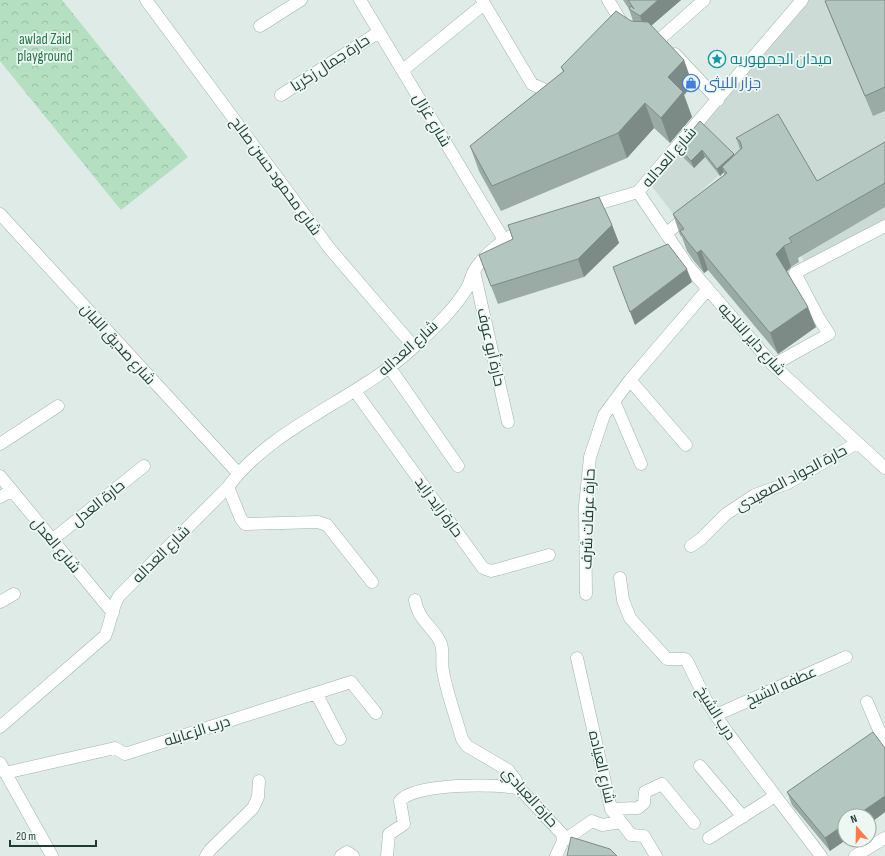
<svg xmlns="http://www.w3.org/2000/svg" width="885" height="856" font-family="'Sofia Sans Condensed',Cairo,sans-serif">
  <defs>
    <pattern id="park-crowns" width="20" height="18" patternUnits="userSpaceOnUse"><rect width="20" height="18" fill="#b4dfc1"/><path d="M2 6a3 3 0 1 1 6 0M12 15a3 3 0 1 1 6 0" fill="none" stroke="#9ac0a6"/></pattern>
  </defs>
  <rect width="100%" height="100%" fill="#deebe6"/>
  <!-- built -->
  <path fill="#ccdbd5" d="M 808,0 L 881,0 L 885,12 L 885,222 L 804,261 L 742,155 L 674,215 L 651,185 Z"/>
  <!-- park -->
  <path fill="url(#park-crowns)" d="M 0,0 L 62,0 L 188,157 L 121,210 L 0,61 Z"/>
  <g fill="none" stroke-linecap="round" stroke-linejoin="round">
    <defs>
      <path id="minor" d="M 146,0 L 330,249 L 414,347
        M 360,0 L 504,240
        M 482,0 L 532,84 L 549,92 L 557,90
        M 608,0 L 624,26
        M 260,26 L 301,0
        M 660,39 L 704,0
        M 675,54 L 718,100
        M 403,70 L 484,4
        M 281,95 L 379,32
        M 638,192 L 688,266 L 773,365 L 885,468
        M 587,207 L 638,192 L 802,0
        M 0,214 L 238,473
        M 666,234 L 689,214
        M 474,271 L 508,422
        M 773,365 L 829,334 L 818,317 L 795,273 L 885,226
        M 390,368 L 458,466
        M 630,380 L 686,445
        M 355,391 L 483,568 L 491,571 L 499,569 L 549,555
        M 614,401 L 641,464
        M 0,444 L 58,406
        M 0,476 L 113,613
        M 228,487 L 241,519 L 245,524 L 318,522 L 327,525 L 372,582
        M 0,497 L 11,491
        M 52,540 L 144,466
        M 691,546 L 701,539 L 726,514 L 755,495 L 788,483 L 857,443
        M 620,578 L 623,600 L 630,618 L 667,659 L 685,659 L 687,661 L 706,700 L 727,732 L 821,856
        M 586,594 L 585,506 L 590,457 L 604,415 L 630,380 L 707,290
        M 415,600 C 419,623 434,626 441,644 C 444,653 441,662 443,671 C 447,694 456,717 462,739 L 467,746 L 508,770 L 515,779 L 520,789 L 562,834 L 563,841 L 556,856
        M 0,602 L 14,594
        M 577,658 L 611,809 L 631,835 L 644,836 L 656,856
        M 316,693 L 340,739
        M 867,702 L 885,744
        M 716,715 L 846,657
        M 0,727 L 105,636 C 111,623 111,609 119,596 L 228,487 C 271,427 360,398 414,347 C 432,330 454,310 467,288 C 470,283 471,277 474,271 C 485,252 505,239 524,228
        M 0,763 L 52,856
        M 700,766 L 743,817
        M 5,773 L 115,748 L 125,754 L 351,682 L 376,713
        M 611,809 L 638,808 L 644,803 L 645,792 L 662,784 L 694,823
        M 709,838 L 775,796
        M 563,841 L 592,821 L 602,825 L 621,822
        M 206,856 L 210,850 L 253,808 L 258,797 L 259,781
        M 341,856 L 347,852 L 353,856
        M 387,856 L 389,834 L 404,824 L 400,801 C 414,783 498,783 520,789
        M 855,856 L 885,838"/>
    </defs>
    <!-- minor casing -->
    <use href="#minor" stroke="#a1b3ad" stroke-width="13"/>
    <!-- minor -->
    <use href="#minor" stroke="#fff" stroke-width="12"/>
  </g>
  <!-- wall -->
  <path fill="#9aaaa4" d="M 623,0 L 681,0 L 651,26 L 693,85 L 684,95 L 692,117 L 670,143 L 654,128 L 627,158 L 501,211 L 479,171 L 470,146 L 563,72 L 561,67 L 631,21 L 633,21 L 629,9 Z
    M 885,0 L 885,111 L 873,116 L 833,21 L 825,1 Z
    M 736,138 L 817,181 L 885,142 L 885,207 L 798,258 L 799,262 L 791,267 L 787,272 L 816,327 L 778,354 L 708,270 L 704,273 L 694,261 L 687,251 L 682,237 L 680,235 L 673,214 L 724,175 L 724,172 L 720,176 L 705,157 L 694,168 L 680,154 L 678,147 L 734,154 L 734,155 L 740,149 Z
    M 508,225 L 612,225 L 619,243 L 584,277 L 498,304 L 479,255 L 513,240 Z
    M 885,748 L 885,812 L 869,824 L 869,816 L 830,851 L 792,805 L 787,792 Z"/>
  <!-- shaded-wall -->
  <path fill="#7d8b86" d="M 658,0 L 681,0 L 645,31 L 640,16 Z
    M 684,60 L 693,85 L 684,95 L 692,117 L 670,143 L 661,118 L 668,77 Z
    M 645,103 L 654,128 L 627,158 L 618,133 Z
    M 702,150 L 705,157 L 694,168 L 691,161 Z
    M 734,154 L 736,161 L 722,167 L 724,172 L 720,176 L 717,169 Z
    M 612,225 L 619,243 L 584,277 L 578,259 Z
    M 784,246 L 791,267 L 783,275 L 776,254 Z
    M 701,250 L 708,270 L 704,273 L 697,253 Z
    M 687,269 L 692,282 L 635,325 L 630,312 Z
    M 808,307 L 816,327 L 778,354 L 770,333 Z
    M 885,796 L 885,812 L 869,824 L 869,816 L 856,816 Z
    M 845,824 L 845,840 L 846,840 L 830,851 L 825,838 Z"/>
  <!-- building -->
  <path fill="#b3c6bf" stroke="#7d8b86" d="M 628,0 L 658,0 L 640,16 L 629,9 L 631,6 L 634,9 Z
    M 827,0 L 885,0 L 885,87 L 865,96 L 825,1 Z
    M 616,11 L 631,21 L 648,22 L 684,60 L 668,77 L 683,92 L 661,118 L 645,103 L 618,133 L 492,186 L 470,146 L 564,71 L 561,67 Z
    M 778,114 L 817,181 L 885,142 L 885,183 L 789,238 L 792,242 L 784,246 L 776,254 L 808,307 L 770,333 L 701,250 L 697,253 L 687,241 L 680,231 L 684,229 L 673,214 L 727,173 L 722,167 L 742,148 L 740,141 L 736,138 Z
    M 700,121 L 734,154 L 717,169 L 702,150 L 691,161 L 678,147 Z
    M 599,197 L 612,225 L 578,259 L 491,286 L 479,255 L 513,239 L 508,225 Z
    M 668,244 L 687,269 L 630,312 L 613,267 Z
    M 873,732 L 885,748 L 885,796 L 856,816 L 845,816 L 845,824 L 825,838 L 787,792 Z
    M 571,837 L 610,849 L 617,856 L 567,856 Z"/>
  <!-- icons -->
  <defs>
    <symbol id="sight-ring" viewBox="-11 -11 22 22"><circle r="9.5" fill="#eef8f3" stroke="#0f9aa8" stroke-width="1.5"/><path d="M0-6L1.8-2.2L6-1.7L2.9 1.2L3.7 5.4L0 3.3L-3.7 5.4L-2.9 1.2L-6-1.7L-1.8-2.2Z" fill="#0f9aa8"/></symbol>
    <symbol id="shop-ring" viewBox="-11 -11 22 22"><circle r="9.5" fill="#eef8f3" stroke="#3f7fe0" stroke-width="1.5"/><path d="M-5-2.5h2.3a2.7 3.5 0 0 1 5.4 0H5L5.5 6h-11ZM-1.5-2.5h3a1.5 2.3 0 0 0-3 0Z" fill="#3f7fe0"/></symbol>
  </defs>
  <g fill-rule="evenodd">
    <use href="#sight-ring" x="707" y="49" width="20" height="20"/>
    <use href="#shop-ring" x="681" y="73" width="20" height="20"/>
  </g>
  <g text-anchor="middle" stroke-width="3.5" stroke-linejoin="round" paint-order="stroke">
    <!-- park labels -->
    <g font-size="15" fill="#247746" stroke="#eef8f3">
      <text x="45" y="44">awlad Zaid<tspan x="45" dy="17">playground</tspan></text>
    </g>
    <!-- culture labels -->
    <g font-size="15" fill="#0d838f" stroke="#eef8f3" text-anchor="start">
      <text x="730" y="64">ميدان الجمهوريه</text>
    </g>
    <!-- street labels -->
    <g font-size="15" fill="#1e3c35" stroke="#eef8f3">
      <text transform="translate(330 63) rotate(-33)" y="5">حارة جمال زكريا</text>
      <text transform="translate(432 120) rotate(59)" y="5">شارع غزال</text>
      <text transform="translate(669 157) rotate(-49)" y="5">شارع العداله</text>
      <text transform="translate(276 176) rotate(54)" y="5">شارع محمود حسن صالح</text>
      <text transform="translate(752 339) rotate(48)" y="5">شارع داير الناحيه</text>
      <text transform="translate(118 344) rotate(48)" y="5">شارع صديق اللبان</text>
      <text transform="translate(491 347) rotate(77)" y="5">حارة أبو عوف</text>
      <text transform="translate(408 348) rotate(-42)" y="5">شارع العداله</text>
      <text transform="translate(791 478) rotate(-28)" y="5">حارة الجواد الصعيدى</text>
      <text transform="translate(98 503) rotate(-39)" y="5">حارة العدل</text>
      <text transform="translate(439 507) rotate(54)" y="5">حارة زايد زايد</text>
      <text transform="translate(588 519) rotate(-88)" y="5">حارة عرفات شرف</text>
      <text transform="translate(56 545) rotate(50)" y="5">شارع العدل</text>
      <text transform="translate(161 554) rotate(-45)" y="5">شارع العداله</text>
      <text transform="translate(781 686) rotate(-24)" y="5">عطفه الشيخ</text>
      <text transform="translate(716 713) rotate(58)" y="5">درب الشيخ</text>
      <text transform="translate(197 731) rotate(-18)" y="5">درب الزعابله</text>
      <text transform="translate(602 767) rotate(77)" y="5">شارع العياده</text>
      <text transform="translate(530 797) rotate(48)" y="5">حارة العبادي</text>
    </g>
    <!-- shop labels -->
    <g font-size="15" fill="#366cbe" stroke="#eef8f3" text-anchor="start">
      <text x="704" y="88">جزار الليثى</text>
    </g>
  </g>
  <!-- north arrow -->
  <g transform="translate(857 828) rotate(340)"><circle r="19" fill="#eef8f3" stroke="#9bada7"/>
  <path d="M0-3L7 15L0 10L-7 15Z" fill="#ff7848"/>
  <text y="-6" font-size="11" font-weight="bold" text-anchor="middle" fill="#1e3c35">N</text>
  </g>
  <!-- scale -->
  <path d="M10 840v6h86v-6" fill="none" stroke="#1e3c35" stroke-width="2"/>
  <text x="16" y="840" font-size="12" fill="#1e3c35" stroke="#eef8f3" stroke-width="3" paint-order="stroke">20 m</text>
</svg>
